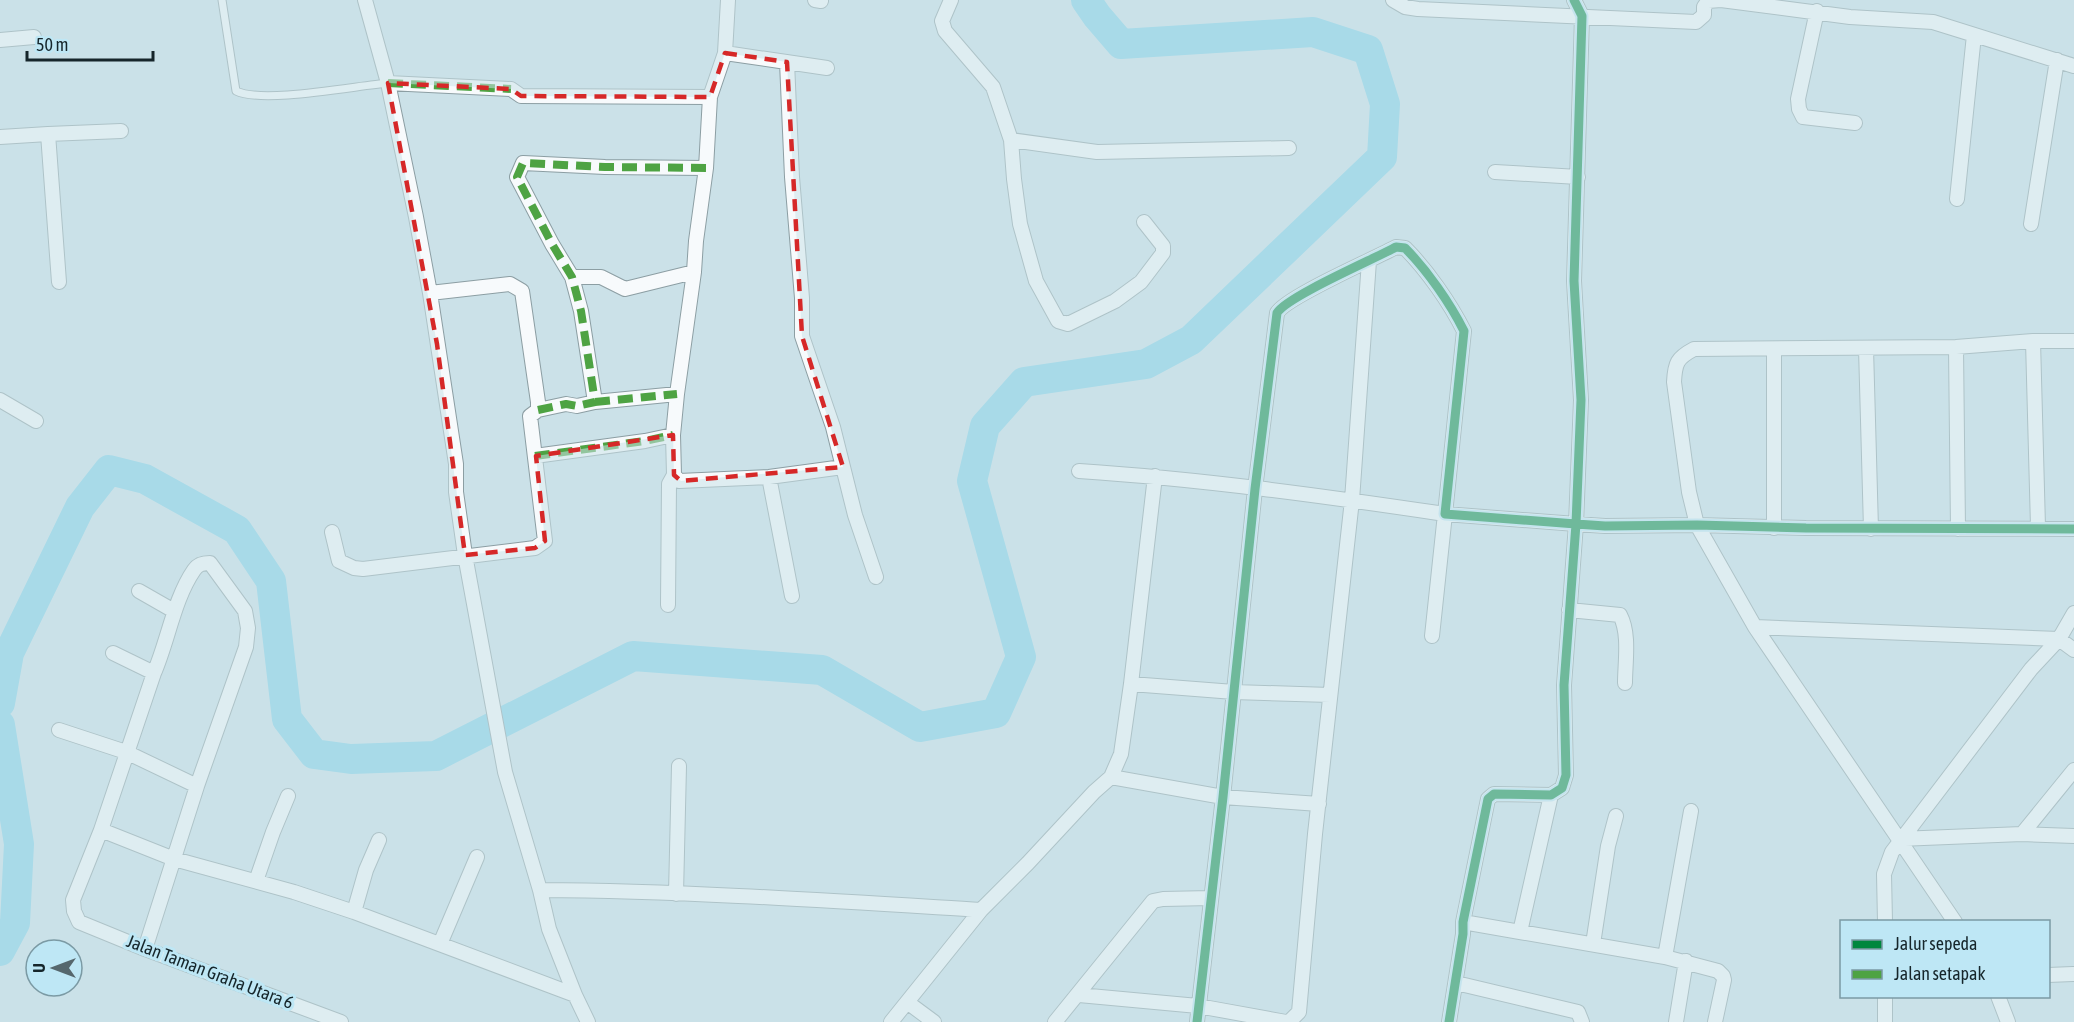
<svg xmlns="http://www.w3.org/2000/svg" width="2074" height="1022" font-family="'Asap Condensed',sans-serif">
  <rect width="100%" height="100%" fill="#cbe1e8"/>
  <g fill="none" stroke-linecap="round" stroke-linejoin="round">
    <!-- river -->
    <path stroke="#7fd0e9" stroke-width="30" d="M 0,703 L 9,653 L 80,507 L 109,470 L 145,479 L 237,530 L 271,581 L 287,719 L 314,754 L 351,759 L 436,756 L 633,656 L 822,670 L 920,727 L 996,713 L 1021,657 L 972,481 L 985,426 L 1024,382 L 1146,364 L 1191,340 L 1382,157 L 1385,104 L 1368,50 L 1313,32 L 1121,44 L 1097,16 L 1086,0
      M 0,725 L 19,844 L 15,923 L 0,951"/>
    <defs>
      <path id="lane" d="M 222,0 L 236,91 C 263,104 354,86 388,83"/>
      <path id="street" d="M 365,0 L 388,83 L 416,217 L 430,293 L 456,464 L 456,492 L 465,555 L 505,772 L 540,890 L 549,929 L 575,995 L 588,1022
        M 728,0 L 725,53 L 710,97 L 706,168 L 696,241 L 694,272 L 677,394 L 673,435 L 674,475 L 679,481 L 769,477 L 843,467 L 833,427 L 802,336 L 802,298 L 792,177 L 787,62
        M 815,0 L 821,1
        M 951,0 L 942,21 L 945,31 L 993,87 L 1011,140 L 1014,179 L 1020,224 L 1036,281 L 1058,321 L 1068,324 L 1115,301 L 1141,282 L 1163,253 L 1163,246 L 1144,222
        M 1393,0 L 1405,7 L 1418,9 L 1696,22 L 1704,15 L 1704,7 L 1708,1 L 1721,0 L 1850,17 L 1933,22 L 2074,66
        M 1817,11 L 1798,99 L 1799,109 L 1803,117 L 1855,123
        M 0,40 L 34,37
        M 725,53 L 827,68
        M 388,83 L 511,89 L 521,96 L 710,97
        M 48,134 L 121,131
        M 0,137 L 48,134 L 59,282
        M 1011,140 L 1097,152 L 1289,148
        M 1495,172 L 1578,177
        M 1957,199 L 1974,35
        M 2031,224 L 2057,60
        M 572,277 L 601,277 L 625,289 L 694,272
        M 2033,341 L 2038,527
        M 1956,347 L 1958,529
        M 1866,348 L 1871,529
        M 1774,349 L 1774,528
        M 0,400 L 36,421
        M 595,402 L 677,394
        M 538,410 L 566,404 L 577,406 L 595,402 L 581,311 L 572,277 L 552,244 L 517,177 L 523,163 L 605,167 L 706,168
        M 535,456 L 645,441 L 673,435
        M 843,467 L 855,515 L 876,577
        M 1079,471 C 1201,479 1324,496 1445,514 L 1432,636
        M 769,477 L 792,596
        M 332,532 L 339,561 L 354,568 L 363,569 L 535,548 L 545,541 L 530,416 L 538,410 L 538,402 L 522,291 L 510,284 L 430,293
        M 139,591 L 174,611
        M 668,605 L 669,484 L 674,475
        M 1569,610 L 1620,615 C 1630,634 1625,662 1625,683
        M 1755,627 L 2059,639 L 2074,650
        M 113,653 L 154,673
        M 1131,684 L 1234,692 L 1330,695
        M 59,730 L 126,752 L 197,786
        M 1111,777 L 1223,797 L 1319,804
        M 101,830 L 154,673 C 168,641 174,599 194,570 C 198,564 203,563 210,563 L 245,611 L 248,628 L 246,647 L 197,786 L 145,949
        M 2022,834 L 2074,770
        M 1899,839 L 2022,834 L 2074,836
        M 256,881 L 273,832 L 288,796
        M 540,890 C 687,891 834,901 981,910 L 1028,863 L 1094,792 L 1111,777 L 1121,754 L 1131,684 L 1155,476
        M 676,894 L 679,766
        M 354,912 L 366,870 L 379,840
        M 1463,922 L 1520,932 L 1551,795
        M 1885,922 L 1884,874 L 1892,852 L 2031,669 L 2059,639 L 2074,613
        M 1955,922 L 1755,627 L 1697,525 L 1689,492 L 1674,382 C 1675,363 1677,358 1694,349 L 1956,347 L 2033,341 L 2074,341
        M 1520,932 L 1665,957 L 1718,971 L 1723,976 L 1724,980 L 1715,1022
        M 440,944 L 477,857
        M 1593,944 L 1608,846 L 1616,816
        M 1665,957 L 1691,811
        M 2048,975 L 2073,974
        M 1456,983 L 1578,1012 L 1582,1022
        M 1079,995 L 1198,1006 L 1286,1022
        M 1998,996 L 2008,1022
        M 907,1002 L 934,1022
        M 341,1022 L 145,949 L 79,922 L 74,911 L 73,900 L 101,830 L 174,859 L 294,892 L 354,912 L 575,995
        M 891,1022 L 981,910
        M 1055,1022 L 1153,901 L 1163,899 L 1211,898
        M 1197,1022 L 1223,797 L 1255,489 L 1277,313 C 1286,297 1374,259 1396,247 L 1405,248 C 1427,270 1450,303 1464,331 L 1445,514 L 1576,524 L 1581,400 L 1574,281 L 1582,16 L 1574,0
        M 1289,1022 L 1299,1012 L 1315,834 L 1352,500 L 1369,261
        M 1449,1022 L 1463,934 L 1463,922 L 1488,799 L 1494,794 L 1551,795 L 1562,788 L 1566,775 L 1564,685 L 1576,524 L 1605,526 L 1697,525 L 1806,528 L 2074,529
        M 1676,1022 L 1686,961
        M 1885,1022 L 1885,996"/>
    </defs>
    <!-- lane casing -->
    <use href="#lane" stroke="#8c9ea3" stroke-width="9"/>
    <!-- street casing -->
    <use href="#street" stroke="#8c9ea3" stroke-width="16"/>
    <!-- lane -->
    <use href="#lane" stroke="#f7fafc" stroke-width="7"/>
    <!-- street -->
    <use href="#street" stroke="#f7fafc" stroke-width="14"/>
    <!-- quiet -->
    <path stroke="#4ea343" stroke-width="8" stroke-dasharray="15 8" stroke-linecap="butt" d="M 388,83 L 511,89
      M 595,402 L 677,394
      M 538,410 L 566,404 L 577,406 L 595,402 L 581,311 L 572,277 L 552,244 L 517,177 L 523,163 L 605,167 L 706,168
      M 535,456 L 645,441 L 673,435"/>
    <defs>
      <path id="cycleway" d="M 1197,1022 L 1223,797 L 1255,489 L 1277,313 C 1286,297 1374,259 1396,247 L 1405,248 C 1427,270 1450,303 1464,331 L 1445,514 L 1576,524 L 1581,400 L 1574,281 L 1582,16 L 1574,0
        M 1449,1022 L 1463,934 L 1463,922 L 1488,799 L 1494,794 L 1551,795 L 1562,788 L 1566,775 L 1564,685 L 1576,524 L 1605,526 L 1697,525 L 1806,528 L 2074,529"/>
    </defs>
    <!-- cycleway casing -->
    <use href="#cycleway" stroke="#bee7f5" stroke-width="13"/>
    <!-- cycleway -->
    <use href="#cycleway" stroke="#00873e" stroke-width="9"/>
  </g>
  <!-- marked area -->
  <path d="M0 0H2074V1022H0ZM 725,53 L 787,62 L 802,336 L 843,467 L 681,481 L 674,475 L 673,435 L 536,456 L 545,541 L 535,548 L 465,555 L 437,344 L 388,83 L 511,89 L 521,96 L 710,97 Z" fill="#cbe1e8" fill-opacity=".55" fill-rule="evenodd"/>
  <path fill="none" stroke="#d62828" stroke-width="4.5" stroke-dasharray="12 8" stroke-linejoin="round" d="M 725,53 L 787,62 L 802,336 L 843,467 L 681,481 L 674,475 L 673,435 L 536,456 L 545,541 L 535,548 L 465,555 L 437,344 L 388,83 L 511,89 L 521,96 L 710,97 Z"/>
  <g text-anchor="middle" stroke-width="6" stroke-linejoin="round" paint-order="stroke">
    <!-- street labels -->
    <g font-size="18" fill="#16262b" stroke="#bee7f5">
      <text transform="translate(210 972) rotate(21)" y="6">Jalan Taman Graha Utara 6</text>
    </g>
  </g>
  <!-- legend -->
  <rect x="1840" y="920" width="210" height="78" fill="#bee7f5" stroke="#7b9aa4" stroke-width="1.5"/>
  <rect x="1852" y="940" width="30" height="9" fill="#00873e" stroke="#7b9aa4" stroke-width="1.5"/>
  <text x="1894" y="950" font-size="18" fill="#16262b">Jalur sepeda</text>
  <rect x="1852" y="970" width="30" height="9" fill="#4ea343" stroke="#7b9aa4" stroke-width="1.5"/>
  <text x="1894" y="980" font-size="18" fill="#16262b">Jalan setapak</text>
  <!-- north arrow -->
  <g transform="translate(54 968) rotate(270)"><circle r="28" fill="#bee7f5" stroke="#7b9aa4" stroke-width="1.5"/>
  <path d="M0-4.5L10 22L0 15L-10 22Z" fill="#55676d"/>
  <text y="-9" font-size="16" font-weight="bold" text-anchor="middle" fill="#16262b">U</text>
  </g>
  <!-- scale -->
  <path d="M27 51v9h126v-9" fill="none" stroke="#16262b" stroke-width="3"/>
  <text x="36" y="51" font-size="18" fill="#16262b" stroke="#bee7f5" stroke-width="4.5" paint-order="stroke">50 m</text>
</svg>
